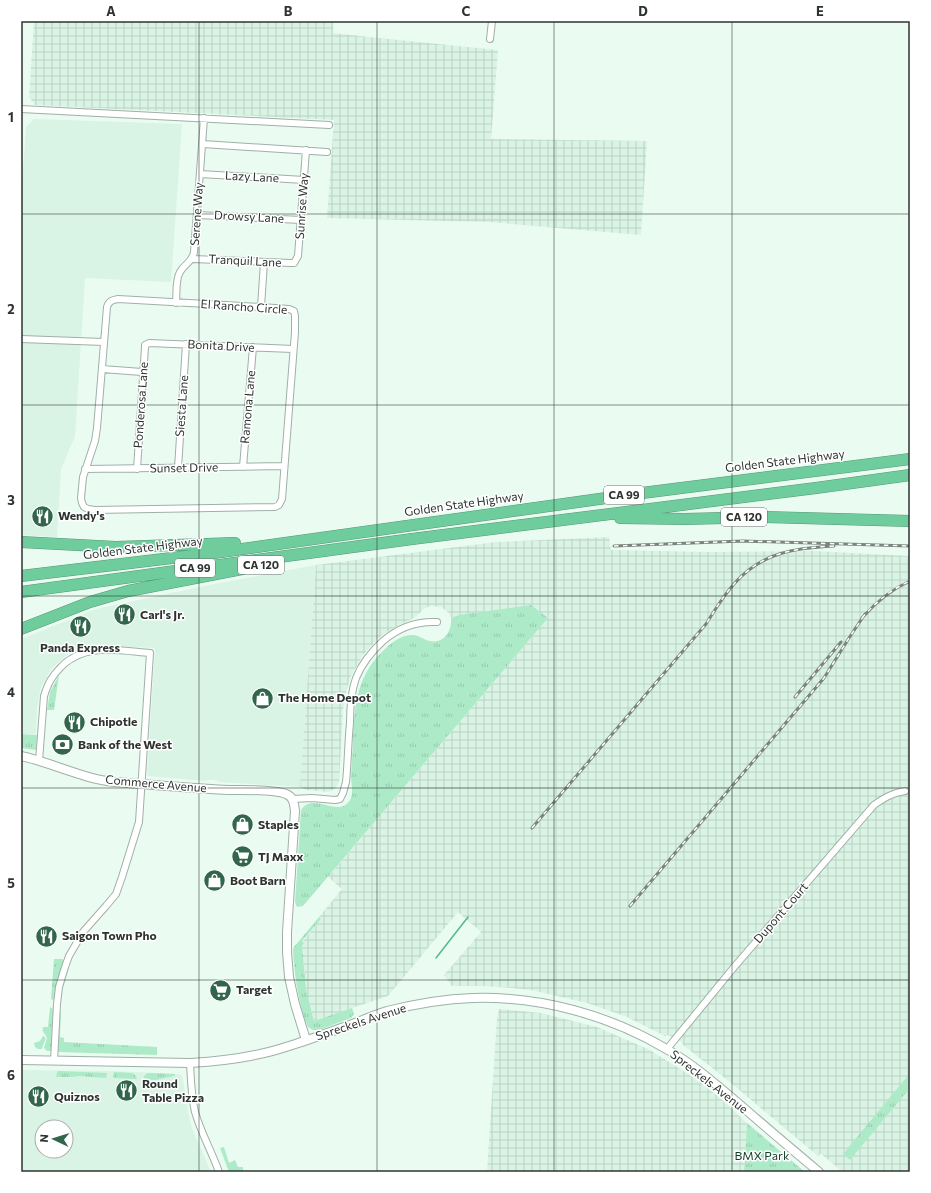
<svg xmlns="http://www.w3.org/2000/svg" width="931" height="1193" font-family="Commissioner,sans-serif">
  <defs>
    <pattern id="industrial-grid" width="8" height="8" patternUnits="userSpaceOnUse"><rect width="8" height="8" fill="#d9f3e4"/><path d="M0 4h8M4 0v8" fill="none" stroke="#bbd1c4"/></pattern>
    <pattern id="grass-tufts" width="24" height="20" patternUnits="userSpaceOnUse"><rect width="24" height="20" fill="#adeac8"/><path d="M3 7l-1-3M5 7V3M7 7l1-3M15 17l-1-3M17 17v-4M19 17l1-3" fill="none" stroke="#95c9ac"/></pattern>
  </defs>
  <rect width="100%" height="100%" fill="#eafcf1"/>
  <!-- built -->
  <path fill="#d9f3e4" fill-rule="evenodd" d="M 34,119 L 182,124 L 171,282 L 85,278 L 75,436 L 61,469 L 57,537 L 21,535 L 21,198 L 26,127 Z
    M 316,565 L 300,787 L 219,782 L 216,780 L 208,780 L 206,781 L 148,776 L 147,773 L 155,648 L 94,645 L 85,646 L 67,655 L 52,668 L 41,687 L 37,708 L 36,734 L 21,734 L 21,639 L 96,609 L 199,587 Z
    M 21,1070 L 112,1071 L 179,1074 L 182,1076 L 183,1079 L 188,1112 L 192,1128 L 211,1172 L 21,1172 ZM 42,1127 L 66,1127 L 66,1151 L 42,1151 Z"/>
  <!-- industrial -->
  <path fill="url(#industrial-grid)" d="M 34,21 L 334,21 L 333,33 L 369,37 L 498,50 L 491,139 L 647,141 L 641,235 L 489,222 L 327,218 L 334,120 L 35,105 L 29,97 Z
    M 609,537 L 611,550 L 707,552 L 814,551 L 910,556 L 910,1172 L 843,1172 L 821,1154 L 818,1156 L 720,1074 L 683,1045 L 682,1042 L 668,1035 L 665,1036 L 627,1017 L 587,1003 L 531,990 L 512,988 L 481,986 L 452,986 L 444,975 L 481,932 L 458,912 L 388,996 L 314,1021 L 306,989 L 302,946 L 304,943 L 302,942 L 321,919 L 319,917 L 342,889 L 328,877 L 548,618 L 460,615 L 451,618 L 449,613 L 441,607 L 431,606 L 425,608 L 414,618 L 394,628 L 381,636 L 372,645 L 363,655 L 350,678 L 346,693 L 343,710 L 339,782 L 337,786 L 334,789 L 329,792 L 307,790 L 300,787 L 316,565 L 496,542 Z
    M 499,1009 L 541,1013 L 597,1027 L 648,1049 L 687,1073 L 718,1096 L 747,1123 L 744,1172 L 487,1172 L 497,1018 Z"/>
  <!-- grass -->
  <path fill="url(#grass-tufts)" d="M 531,605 L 548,618 L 303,906 L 297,907 L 295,902 L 301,810 C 313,791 339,819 350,800 C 354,793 351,783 351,776 C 352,762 353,749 353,736 C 355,704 357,678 380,654 C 388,645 399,636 410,635 C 419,634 423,640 430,641 C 445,644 452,630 451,618 L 459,615 Z
    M 59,675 L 54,710 L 47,710 L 50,692 Z
    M 21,734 L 37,735 L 36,750 L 21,748 Z
    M 319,917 L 321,919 L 302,941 L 304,943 L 302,946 L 306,989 L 314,1021 L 352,1008 L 354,1014 L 351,1018 L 319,1030 L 313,1030 L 308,1027 L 306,1022 L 305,1021 C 298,997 294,974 293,949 L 294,947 Z
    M 54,959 L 62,959 L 64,962 L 59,976 L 54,998 L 53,1000 L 51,999 Z
    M 50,1007 L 53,1009 L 51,1051 L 47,1051 L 44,1048 L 47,1038 C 46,1034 41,1032 43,1027 L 48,1027 Z
    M 61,1011 L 60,1037 L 64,1038 L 64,1042 L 157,1047 L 157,1055 L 57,1052 L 60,1014 Z
    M 43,1036 L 46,1038 L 43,1045 L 42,1049 L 38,1049 L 35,1047 L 34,1043 L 40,1041 Z
    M 58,1071 L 107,1073 L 106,1078 L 79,1076 L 72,1077 L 56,1077 L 57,1073 Z
    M 114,1072 L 132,1073 L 135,1075 L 137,1079 L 113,1078 Z
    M 148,1073 L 175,1074 L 175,1075 L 174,1076 L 156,1080 L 143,1079 L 145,1075 Z
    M 910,1073 L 910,1088 L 850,1160 L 843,1154 Z
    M 747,1123 L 805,1172 L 744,1172 Z
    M 224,1147 L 229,1163 L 235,1160 L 238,1167 L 243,1167 L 243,1172 L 229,1172 L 220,1148 Z"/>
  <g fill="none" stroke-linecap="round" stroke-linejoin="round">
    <!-- stream -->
    <path stroke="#54b988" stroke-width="1.5" d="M 436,958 L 468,917"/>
    <defs>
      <path id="minor" d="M 490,39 L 492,21
        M 21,109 L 329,125
        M 203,144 L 327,152
        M 200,174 L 304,180
        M 197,215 L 301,220
        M 193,259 L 291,263 L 294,263 L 298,256 L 306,150
        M 118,299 L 261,307 L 289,309 L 294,311 L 295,316 L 295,332 L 282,499 L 279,505 L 275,507 L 95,510 L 88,509 L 84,507 L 82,503 L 81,498 L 83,477 L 95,441 L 97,428 L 107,307 C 109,301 112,300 118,299 Z
        M 176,303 C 177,294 175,280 180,272 C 185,263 192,263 194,252 L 204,118
        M 261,307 L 264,262
        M 21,339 L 104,342
        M 102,369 L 142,372
        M 243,467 L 253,347
        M 178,468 L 186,344
        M 85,469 L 284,466
        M 137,469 L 145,347 L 145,345 L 149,343 L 293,349
        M 39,761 L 44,696 C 48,683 52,676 61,667 C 64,664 67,661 71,659 C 94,644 125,651 150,653 L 139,822 L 122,877 L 116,894 L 106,906 L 83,932 L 69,956 L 65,967 L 59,987 L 57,1004 L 54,1061
        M 292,799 L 312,798 L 335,800 L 340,799 L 343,793 L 346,782 C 348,762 348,743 350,723 C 350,708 351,692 356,678 C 362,663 371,652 383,641 C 398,628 417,621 437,622
        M 667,1049 L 735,966 L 874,805 C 884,798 892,793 905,791
        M 190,1063 C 191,1079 191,1095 195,1112 C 201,1133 212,1152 219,1172"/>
      <path id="tertiary" d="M 21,756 C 53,763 83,779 115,782 C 153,785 191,788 228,790 C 243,790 274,789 286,794 C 294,797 294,804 295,811 L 287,932 L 287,952 L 289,977 L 295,1004 L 306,1040
        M 21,1060 L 190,1063 C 224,1061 257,1057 289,1046 C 312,1039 335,1030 358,1022 C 367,1018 377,1014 387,1011 C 415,1004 444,999 473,998 C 540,996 610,1015 668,1050 C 696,1066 720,1088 745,1109 C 769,1130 794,1151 819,1172"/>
      <path id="motorway" d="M 620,518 L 685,519 L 765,517 L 910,521
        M 21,542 L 116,547 L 235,543
        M 21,576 L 214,553 L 642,493 L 910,459
        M 21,592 L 412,539 L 816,488 L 910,475
        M 21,629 L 90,602 L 128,591 L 242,569"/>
    </defs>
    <!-- minor casing -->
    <use href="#minor" stroke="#9fb0a6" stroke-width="8"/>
    <!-- tertiary casing -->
    <use href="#tertiary" stroke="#9fb0a6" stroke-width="10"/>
    <!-- motorway casing -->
    <use href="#motorway" stroke="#589777" stroke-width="12"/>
    <!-- minor -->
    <use href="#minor" stroke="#fff" stroke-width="6"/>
    <!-- tertiary -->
    <use href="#tertiary" stroke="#fff" stroke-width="8"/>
    <!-- motorway -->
    <use href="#motorway" stroke="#6fcd9d" stroke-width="11"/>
    <defs>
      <path id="rail" d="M 614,546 L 743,541 L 910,546
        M 862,618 C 876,602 890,590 910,581
        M 795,697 L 841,642
        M 532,828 L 706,624 C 715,610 723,596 734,584 C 762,552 795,548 834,546
        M 630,906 L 824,678 L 849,638 L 865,614"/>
    </defs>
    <!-- rail casing -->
    <use href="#rail" stroke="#79847d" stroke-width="3"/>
    <!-- rail -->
    <use href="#rail" stroke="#fff" stroke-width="1.5" stroke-dasharray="4.5" stroke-linecap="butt"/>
  </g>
  <!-- grid -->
  <path fill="none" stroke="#2d3430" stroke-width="1" stroke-opacity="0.55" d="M 199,21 L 199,1172M 377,21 L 377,1172M 554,21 L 554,1172M 732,21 L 732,1172M 21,214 L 910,214M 21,405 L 910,405M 21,596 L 910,596M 21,788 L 910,788M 21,980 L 910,980"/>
  <!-- icons -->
  <defs>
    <symbol id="restaurant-disc" viewBox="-11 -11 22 22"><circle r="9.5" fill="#32664c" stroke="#fff"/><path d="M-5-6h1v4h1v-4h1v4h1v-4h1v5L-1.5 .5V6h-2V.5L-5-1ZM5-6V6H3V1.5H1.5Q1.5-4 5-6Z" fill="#fff"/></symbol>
    <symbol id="shop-disc" viewBox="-11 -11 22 22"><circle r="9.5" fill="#32664c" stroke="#fff"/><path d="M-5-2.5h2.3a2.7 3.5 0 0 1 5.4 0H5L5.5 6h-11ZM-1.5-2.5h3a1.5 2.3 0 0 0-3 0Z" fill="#fff"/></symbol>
    <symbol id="bank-disc" viewBox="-11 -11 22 22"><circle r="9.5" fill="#32664c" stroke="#fff"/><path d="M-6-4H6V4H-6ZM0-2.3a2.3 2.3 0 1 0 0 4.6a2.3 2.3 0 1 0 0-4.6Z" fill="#fff"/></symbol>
    <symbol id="supermarket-disc" viewBox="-11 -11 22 22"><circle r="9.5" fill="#32664c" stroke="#fff"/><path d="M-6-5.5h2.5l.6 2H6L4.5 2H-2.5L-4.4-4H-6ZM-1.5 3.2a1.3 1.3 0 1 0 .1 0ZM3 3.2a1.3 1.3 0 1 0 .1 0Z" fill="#fff"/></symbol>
  </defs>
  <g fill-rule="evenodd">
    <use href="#restaurant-disc" x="30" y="504" width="25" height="25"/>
    <use href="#restaurant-disc" x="112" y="602" width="25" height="25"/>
    <use href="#restaurant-disc" x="68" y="614" width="25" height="25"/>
    <use href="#shop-disc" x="250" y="686" width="25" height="25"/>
    <use href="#restaurant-disc" x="62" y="710" width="25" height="25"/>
    <use href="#bank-disc" x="50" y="732" width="25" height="25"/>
    <use href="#shop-disc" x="230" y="812" width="25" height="25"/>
    <use href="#supermarket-disc" x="230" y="844" width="25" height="25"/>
    <use href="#shop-disc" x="202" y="868" width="25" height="25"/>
    <use href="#restaurant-disc" x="34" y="924" width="25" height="25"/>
    <use href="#supermarket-disc" x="208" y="978" width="25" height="25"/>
    <use href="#restaurant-disc" x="114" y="1078" width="25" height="25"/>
    <use href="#restaurant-disc" x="26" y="1084" width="25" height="25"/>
  </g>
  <g text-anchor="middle" stroke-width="3" stroke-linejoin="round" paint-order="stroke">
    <!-- shield labels -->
    <g fill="#fff" stroke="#6c716e" stroke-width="1">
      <rect x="604" y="486" width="40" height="18" rx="3"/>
      <rect x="721" y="508" width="46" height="18" rx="3"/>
      <rect x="238" y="556" width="46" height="18" rx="3"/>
      <rect x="175" y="559" width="40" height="18" rx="3"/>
    </g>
    <g font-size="11" font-weight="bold" fill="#2d3430">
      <text x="624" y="499">CA 99</text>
      <text x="744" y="521">CA 120</text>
      <text x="261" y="569">CA 120</text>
      <text x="195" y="572">CA 99</text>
    </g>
    <!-- street labels -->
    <g font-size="12" fill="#2d3430" stroke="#fff">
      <text transform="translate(252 177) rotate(3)" y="4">Lazy Lane</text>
      <text transform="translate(302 206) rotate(-86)" y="4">Sunrise Way</text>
      <text transform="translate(197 214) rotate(-86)" y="4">Serene Way</text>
      <text transform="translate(249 217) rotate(3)" y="4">Drowsy Lane</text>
      <text transform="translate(245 261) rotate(3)" y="4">Tranquil Lane</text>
      <text transform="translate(244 307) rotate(4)" y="4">El Rancho Circle</text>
      <text transform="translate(221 346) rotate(3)" y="4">Bonita Drive</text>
      <text transform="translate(141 405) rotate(-86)" y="4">Ponderosa Lane</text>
      <text transform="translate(182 406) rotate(-86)" y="4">Siesta Lane</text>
      <text transform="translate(248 407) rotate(-85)" y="4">Ramona Lane</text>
      <text transform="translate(785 461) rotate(-7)" y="4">Golden State Highway</text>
      <text transform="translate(184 468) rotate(-1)" y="4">Sunset Drive</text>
      <text transform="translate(464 504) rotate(-8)" y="4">Golden State Highway</text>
      <text transform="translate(143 548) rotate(-7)" y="4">Golden State Highway</text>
      <text transform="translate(156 784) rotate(5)" y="4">Commerce Avenue</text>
      <text transform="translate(781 913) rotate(-49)" y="4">Dupont Court</text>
      <text transform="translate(361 1022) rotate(-18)" y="4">Spreckels Avenue</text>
      <text transform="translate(709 1082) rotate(38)" y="4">Spreckels Avenue</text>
    </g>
    <!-- poi labels -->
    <g font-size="12" font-weight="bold" fill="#2d3430" stroke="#fff" text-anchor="start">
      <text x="58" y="520">Wendy's</text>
      <text x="140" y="619">Carl's Jr.</text>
      <text x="80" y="652" text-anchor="middle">Panda Express</text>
      <text x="278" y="702">The Home Depot</text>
      <text x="90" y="726">Chipotle</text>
      <text x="78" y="749">Bank of the West</text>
      <text x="258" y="829">Staples</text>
      <text x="258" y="861">TJ Maxx</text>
      <text x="230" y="885">Boot Barn</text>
      <text x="62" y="940">Saigon Town Pho</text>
      <text x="236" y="994">Target</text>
      <text x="142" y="1088">Round<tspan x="142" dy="14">Table Pizza</tspan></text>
      <text x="54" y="1101">Quiznos</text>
    </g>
    <!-- park labels -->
    <g font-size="12" fill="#113c28" stroke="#fff">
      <text x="762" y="1160">BMX Park</text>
    </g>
  </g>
  <!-- border -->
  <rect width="931" height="1193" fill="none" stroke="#ffffff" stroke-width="44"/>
  <!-- north arrow -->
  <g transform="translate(54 1139) rotate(274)"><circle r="19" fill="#ffffff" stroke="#abaeac"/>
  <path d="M0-3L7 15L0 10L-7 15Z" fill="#32664c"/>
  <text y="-6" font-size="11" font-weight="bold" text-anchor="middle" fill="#2d3430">N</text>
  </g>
  <rect x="22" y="22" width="887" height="1149" fill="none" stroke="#2d3430" stroke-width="1.5"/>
  <g font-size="13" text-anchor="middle" font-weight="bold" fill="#2d3430">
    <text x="111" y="16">A</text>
    <text x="288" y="16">B</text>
    <text x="466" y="16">C</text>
    <text x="643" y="16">D</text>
    <text x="820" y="16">E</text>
    <text x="11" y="122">1</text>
    <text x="11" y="314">2</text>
    <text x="11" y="505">3</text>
    <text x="11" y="697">4</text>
    <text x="11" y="888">5</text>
    <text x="11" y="1080">6</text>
  </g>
</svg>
